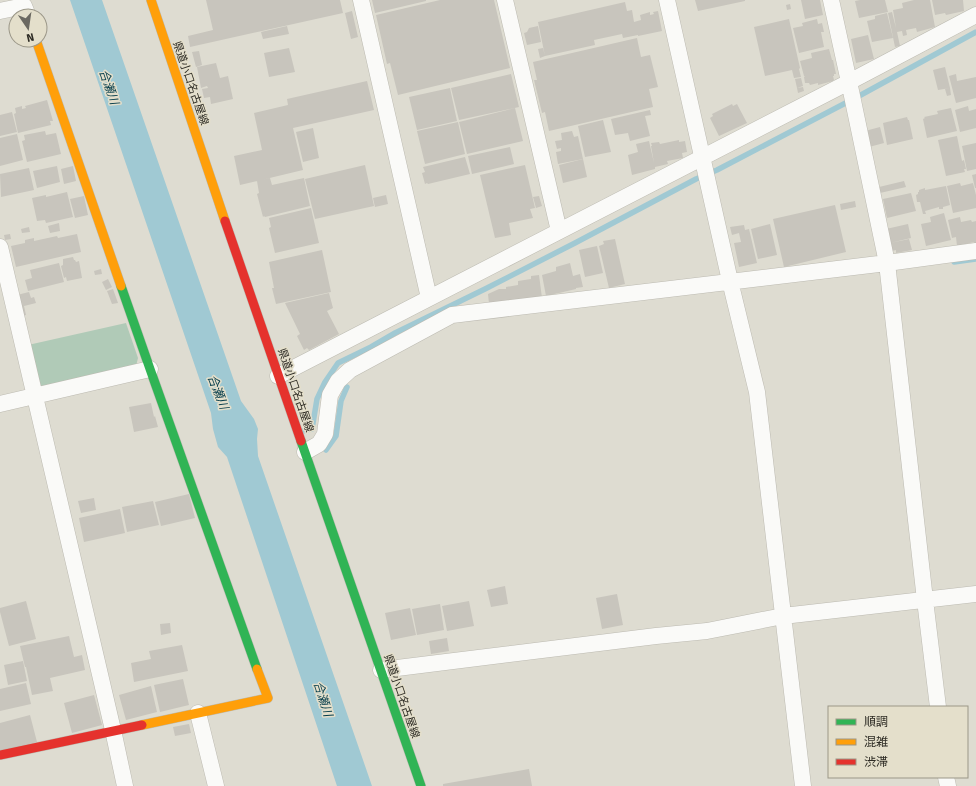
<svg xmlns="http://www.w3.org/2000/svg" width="976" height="786" font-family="'Fira Sans','Noto Sans JP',sans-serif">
  <rect width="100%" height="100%" fill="#dedcd1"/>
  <!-- green -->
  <path fill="#b0cab7" d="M 126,323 L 138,358 L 136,366 L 41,388 L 38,385 L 28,345 Z"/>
  <!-- water -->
  <path fill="#a0c9d3" d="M 70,0 L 102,0 L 241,401 L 254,419 L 258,429 L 257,439 L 258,456 L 372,786 L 337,786 L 227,457 L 218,447 L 213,429 L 211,413 Z"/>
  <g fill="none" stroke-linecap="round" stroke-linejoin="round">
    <!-- stream -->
    <path stroke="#a0c9d3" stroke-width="5.5" d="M 954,262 L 976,259
      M 303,431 L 312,429 L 317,399 L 325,382 L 338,363 L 371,347 L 395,333 L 485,289 L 575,243 L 696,179 L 717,170 L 859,96 L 976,32
      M 326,450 L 336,436 L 341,401 L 347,387"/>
  </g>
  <!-- building -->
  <path fill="#c8c5bd" d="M 206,0 L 340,0 L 343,13 L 190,47 L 188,36 L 213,30 Z
    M 372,0 L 426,0 L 426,1 L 375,13 Z
    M 440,0 L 494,0 L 510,68 L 398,95 L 390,63 L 387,64 L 376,15 Z
    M 695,0 L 745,0 L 745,1 L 698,11 Z
    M 801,0 L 820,0 L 823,15 L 805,19 Z
    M 860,0 L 885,0 L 888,12 L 859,18 L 855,1 Z
    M 914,0 L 930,0 L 935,27 L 917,32 L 916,28 L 906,30 L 907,35 L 903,36 L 902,31 L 897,32 L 900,46 L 895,47 L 888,13 L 892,12 L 896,28 L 893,10 L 903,8 L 902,3 Z
    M 932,0 L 963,0 L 964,11 L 946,15 L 945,13 L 935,15 Z
    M 625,2 L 627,11 L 632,10 L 634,22 L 641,20 L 640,15 L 650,12 L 650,15 L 654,14 L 653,12 L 658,11 L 662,31 L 638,36 L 638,35 L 623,38 L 622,34 L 594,40 L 595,45 L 545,56 L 538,22 Z
    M 790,4 L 791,9 L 787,10 L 786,5 Z
    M 352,11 L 358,37 L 351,39 L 345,13 Z
    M 887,13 L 893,38 L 872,42 L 867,21 L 875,19 L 875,16 Z
    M 789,19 L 800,68 L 799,69 L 801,77 L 794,78 L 792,70 L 765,76 L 754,27 Z
    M 817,19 L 818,24 L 822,23 L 824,32 L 821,32 L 824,47 L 799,53 L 793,28 L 803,26 L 802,23 Z
    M 287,26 L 289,34 L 263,39 L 261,32 Z
    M 538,26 L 541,42 L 527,45 L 524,33 L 527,32 L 529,28 Z
    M 868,35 L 874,59 L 856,63 L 851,39 Z
    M 637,38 L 641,57 L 650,55 L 658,87 L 649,89 L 653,107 L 549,131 L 545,112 L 542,113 L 534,80 L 537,80 L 533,62 Z
    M 289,48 L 295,72 L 269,77 L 264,53 Z
    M 543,48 L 545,56 L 540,58 L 538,49 Z
    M 829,49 L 832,60 L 833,60 L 836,74 L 834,74 L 834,76 L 833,76 L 834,80 L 833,80 L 833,81 L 818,85 L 818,83 L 810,85 L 809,83 L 805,83 L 804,77 L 805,76 L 804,76 L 800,61 L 812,58 L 811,53 Z
    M 199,51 L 202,65 L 196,67 L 192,52 Z
    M 216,63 L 220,78 L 228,76 L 233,99 L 211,104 L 210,97 L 204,98 L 202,89 L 208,88 L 207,86 L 201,88 L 197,67 Z
    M 945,67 L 950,88 L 938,90 L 933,70 Z
    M 511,74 L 519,107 L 459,120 L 451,88 Z
    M 956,74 L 957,81 L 976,77 L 976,98 L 956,103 L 949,76 Z
    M 801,78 L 803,86 L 797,88 L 795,79 Z
    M 367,81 L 374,110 L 293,128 L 303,170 L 240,185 L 234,156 L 262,150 L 254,113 L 288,105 L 287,99 Z
    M 803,87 L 804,91 L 798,93 L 797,88 Z
    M 450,88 L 457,121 L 417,130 L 409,97 Z
    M 950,88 L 951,95 L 947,96 L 945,89 Z
    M 47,100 L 53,121 L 50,121 L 51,125 L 18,133 L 14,114 L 16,113 L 15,108 L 22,106 L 22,109 L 26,108 L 25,106 Z
    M 732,104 L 733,106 L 737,104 L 747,123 L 719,136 L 710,118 L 713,116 L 712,114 Z
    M 968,106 L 969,111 L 976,109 L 976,128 L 960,132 L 955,110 Z
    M 515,108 L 523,141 L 467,154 L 459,122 Z
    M 951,108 L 957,131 L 927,138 L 923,119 L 925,118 L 924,117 L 938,114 L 937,111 Z
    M 650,110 L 651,115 L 645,116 L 650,136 L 630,141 L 628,133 L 615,135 L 611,119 Z
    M 12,112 L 17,132 L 0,136 L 0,115 Z
    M 907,117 L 908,120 L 909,120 L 913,139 L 887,145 L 883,123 Z
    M 603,120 L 611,152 L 585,157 L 578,126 Z
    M 458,122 L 465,154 L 425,164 L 417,131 Z
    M 880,127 L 884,143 L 869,147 L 865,131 Z
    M 313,128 L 319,158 L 303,162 L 296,132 Z
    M 45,131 L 46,135 L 56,133 L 61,154 L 27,162 L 22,141 L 25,140 L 24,135 Z
    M 572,131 L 574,137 L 578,136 L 583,159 L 558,164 L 556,152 L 561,151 L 561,148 L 557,149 L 555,141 L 562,140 L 561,133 Z
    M 17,134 L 23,160 L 0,166 L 0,138 Z
    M 957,136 L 962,161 L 964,160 L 966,169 L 964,169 L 965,172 L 946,176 L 938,140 Z
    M 679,140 L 679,142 L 685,141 L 687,152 L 682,153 L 683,158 L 667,161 L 668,164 L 655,167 L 655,169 L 632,175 L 628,155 L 638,152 L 636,144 L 649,141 L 654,163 L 651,146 L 652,146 L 651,143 L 659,142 L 660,144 Z
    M 976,143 L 976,169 L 967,171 L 962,146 Z
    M 510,147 L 514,164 L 472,174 L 468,156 Z
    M 465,157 L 470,174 L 428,184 L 427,183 L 425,184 L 422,173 L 425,172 L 423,167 Z
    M 583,159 L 587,177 L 563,183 L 559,165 Z
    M 365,165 L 374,206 L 315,219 L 305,179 Z
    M 525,165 L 535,208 L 530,209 L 533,218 L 509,223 L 511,235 L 495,238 L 480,175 Z
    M 57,166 L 60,182 L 37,188 L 33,171 Z
    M 73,166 L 76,181 L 64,184 L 61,169 Z
    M 29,168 L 34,190 L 1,197 L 0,174 Z
    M 976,174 L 976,188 L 975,188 L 972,175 Z
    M 270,178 L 272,185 L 304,178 L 310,206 L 265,217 L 264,216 L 263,217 L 257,194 L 259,193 L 257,181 Z
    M 904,181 L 906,187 L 880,193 L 879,187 Z
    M 960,183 L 961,186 L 973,183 L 976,195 L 976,208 L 953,213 L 947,186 Z
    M 946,186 L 950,205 L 943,207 L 943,209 L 939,209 L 939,207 L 925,211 L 926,214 L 923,214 L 920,202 L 917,202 L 916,195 L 918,194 L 918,192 L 919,192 L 919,190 L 925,188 L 925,190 Z
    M 67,192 L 73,217 L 46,223 L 45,220 L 37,221 L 32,198 L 46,195 L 46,197 Z
    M 911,193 L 916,211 L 887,218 L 883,199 Z
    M 386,195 L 388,204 L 375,207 L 373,198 Z
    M 84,196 L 88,215 L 75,218 L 70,199 Z
    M 539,196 L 542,206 L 536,208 L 533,197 Z
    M 855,201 L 856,207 L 841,210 L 840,204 Z
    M 835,205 L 846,252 L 784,267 L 773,219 Z
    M 311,208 L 319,243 L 275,253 L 269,228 L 271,227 L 269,218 Z
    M 944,213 L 951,240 L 926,246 L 921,224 L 931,222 L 930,217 Z
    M 960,217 L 961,222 L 971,220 L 972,222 L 976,221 L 976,246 L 974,242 L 957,246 L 956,237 L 952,238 L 948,220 Z
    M 59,223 L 60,231 L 50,233 L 48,226 Z
    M 770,224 L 777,255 L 758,259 L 751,229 Z
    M 908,224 L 911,238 L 890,243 L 886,229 Z
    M 744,225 L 745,230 L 749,229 L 757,263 L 739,267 L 734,243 L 741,242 L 739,233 L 732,235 L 730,227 Z
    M 29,227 L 30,232 L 22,233 L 21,229 Z
    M 10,234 L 11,239 L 5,240 L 4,235 Z
    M 77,234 L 81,252 L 16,267 L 11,246 L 25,243 L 25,240 L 34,238 L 34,241 L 57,236 L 58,238 Z
    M 615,239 L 625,284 L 609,288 L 599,246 L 604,244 L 603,241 Z
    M 909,239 L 912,250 L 896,253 L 896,250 L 892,251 L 890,243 Z
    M 597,246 L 603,273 L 585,277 L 579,250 Z
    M 322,250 L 331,292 L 276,304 L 272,288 L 274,288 L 269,262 Z
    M 73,257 L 74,260 L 75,260 L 76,262 L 79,261 L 82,278 L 67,281 L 66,277 L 64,278 L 61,266 L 63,265 L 63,259 Z
    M 59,263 L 64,282 L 28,291 L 25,280 L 32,278 L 30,270 Z
    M 570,263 L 573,276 L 580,274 L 583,287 L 576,288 L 576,289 L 546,296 L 542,275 L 556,271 L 556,267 Z
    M 101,269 L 102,274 L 95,275 L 94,271 Z
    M 539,275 L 542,298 L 489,304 L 488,294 L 499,289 L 506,289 L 506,287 L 518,285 L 518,281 L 531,279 L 531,276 Z
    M 108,279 L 112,287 L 106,290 L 102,282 Z
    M 113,289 L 118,303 L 112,304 L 107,291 Z
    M 29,292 L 31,298 L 34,297 L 36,303 L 24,306 L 26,315 L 22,316 L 17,295 Z
    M 329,293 L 333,308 L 327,311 L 339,334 L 309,350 L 307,348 L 304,350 L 297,336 L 300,334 L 285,303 Z
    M 151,403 L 154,417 L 155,416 L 158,427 L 134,432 L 129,407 Z
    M 189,494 L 195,518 L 161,526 L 155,502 Z
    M 94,498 L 96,510 L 81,513 L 78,501 Z
    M 153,501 L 159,525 L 127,532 L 122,507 Z
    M 120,509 L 125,533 L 84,542 L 79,518 Z
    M 505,586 L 508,604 L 491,607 L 487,590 Z
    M 617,594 L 623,625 L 602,629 L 596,598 Z
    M 26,601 L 36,639 L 9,646 L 0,612 L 0,608 Z
    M 469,601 L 474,626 L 447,631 L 442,606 Z
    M 440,604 L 444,630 L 417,635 L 412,609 Z
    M 410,608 L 416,635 L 391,640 L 385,613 Z
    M 170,623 L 171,633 L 161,635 L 160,624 Z
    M 69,636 L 74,657 L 82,655 L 85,670 L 50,678 L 53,691 L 32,695 L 26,667 L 25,667 L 20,646 Z
    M 447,638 L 449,651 L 431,654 L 429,641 Z
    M 182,645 L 188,671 L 134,682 L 131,663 L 151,659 L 149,651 Z
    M 23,661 L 27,681 L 8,685 L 4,665 Z
    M 183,679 L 189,705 L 160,712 L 154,685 Z
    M 26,683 L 31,704 L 0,711 L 0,689 Z
    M 151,686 L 157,712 L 126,720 L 119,695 Z
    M 94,695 L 102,725 L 72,733 L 64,703 Z
    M 30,715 L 37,742 L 0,751 L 0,723 Z
    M 189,724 L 191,733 L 175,736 L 173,727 Z
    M 529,769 L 532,786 L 443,786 L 443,784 Z"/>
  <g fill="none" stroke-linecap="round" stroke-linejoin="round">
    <defs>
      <path id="street" d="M 361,0 L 429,298
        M 505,0 L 559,231
        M 667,0 L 730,281 L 757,392 L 803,786
        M 831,0 L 851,91 L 887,263 L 925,600 L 938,707
        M 0,11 L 24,6 L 28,16
        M 0,247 L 113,730 L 125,786
        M 278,376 L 849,82 L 976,15
        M 0,404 L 150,369
        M 305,452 L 319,444 L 325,434 L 330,395 L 338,381 L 350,370 L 452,315 L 887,263 L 976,251
        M 381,670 L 656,636 L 707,631 L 783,616 L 976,594
        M 198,713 L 216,786
        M 946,777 L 948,786"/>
      <path id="fast" d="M 121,286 L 150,369 L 257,669
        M 301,441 L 421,786"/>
      <path id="slow" d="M 151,0 L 225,221
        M 36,40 L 121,286
        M 142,725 L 268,698 L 257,669"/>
      <path id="jam" d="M 225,221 L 301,441
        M 0,755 L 142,725"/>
    </defs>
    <!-- street casing -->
    <use href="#street" stroke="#bcbab1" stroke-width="17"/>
    <!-- fast casing -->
    <use href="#fast" stroke="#bcbab1" stroke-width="10"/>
    <!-- slow casing -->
    <use href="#slow" stroke="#bcbab1" stroke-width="10"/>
    <!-- jam casing -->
    <use href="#jam" stroke="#bcbab1" stroke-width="10"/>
    <!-- street -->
    <use href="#street" stroke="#fafaf8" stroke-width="16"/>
    <!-- fast -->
    <use href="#fast" stroke="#30b455" stroke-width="9"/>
    <!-- slow -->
    <use href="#slow" stroke="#ff9f0a" stroke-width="9"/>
    <!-- jam -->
    <use href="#jam" stroke="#e5322d" stroke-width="9"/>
  </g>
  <g text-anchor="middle" stroke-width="3" stroke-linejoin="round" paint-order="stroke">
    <!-- street labels -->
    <g font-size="11" fill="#2d2b24" stroke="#e4dfcb">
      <text transform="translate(191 83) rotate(71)" y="4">県道小口名古屋線</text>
      <text transform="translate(296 390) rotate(71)" y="4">県道小口名古屋線</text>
      <text transform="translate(402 696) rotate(71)" y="4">県道小口名古屋線</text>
    </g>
    <!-- water labels -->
    <g font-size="12" font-style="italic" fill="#033b49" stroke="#e4dfcb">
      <text transform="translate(109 87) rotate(71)" y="4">合瀬川</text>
      <text transform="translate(218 392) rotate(69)" y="4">合瀬川</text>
      <text transform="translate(323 699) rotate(72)" y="4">合瀬川</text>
    </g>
  </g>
  <!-- legend -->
  <rect x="828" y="706" width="140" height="72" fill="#e4dfcb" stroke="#9b9788"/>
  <rect x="836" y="719" width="20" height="6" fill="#30b455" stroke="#9b9788"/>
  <text x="864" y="726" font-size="12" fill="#2d2b24">順調</text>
  <rect x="836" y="739" width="20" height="6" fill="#ff9f0a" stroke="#9b9788"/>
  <text x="864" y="746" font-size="12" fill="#2d2b24">混雑</text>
  <rect x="836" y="759" width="20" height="6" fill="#e5322d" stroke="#9b9788"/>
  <text x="864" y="766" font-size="12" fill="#2d2b24">渋滞</text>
  <!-- north arrow -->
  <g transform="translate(28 28) rotate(167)"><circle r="19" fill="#e4dfcb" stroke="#9b9788"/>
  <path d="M0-3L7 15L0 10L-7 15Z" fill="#6b6961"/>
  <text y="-6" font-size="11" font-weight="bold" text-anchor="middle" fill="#2d2b24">N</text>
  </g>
</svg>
